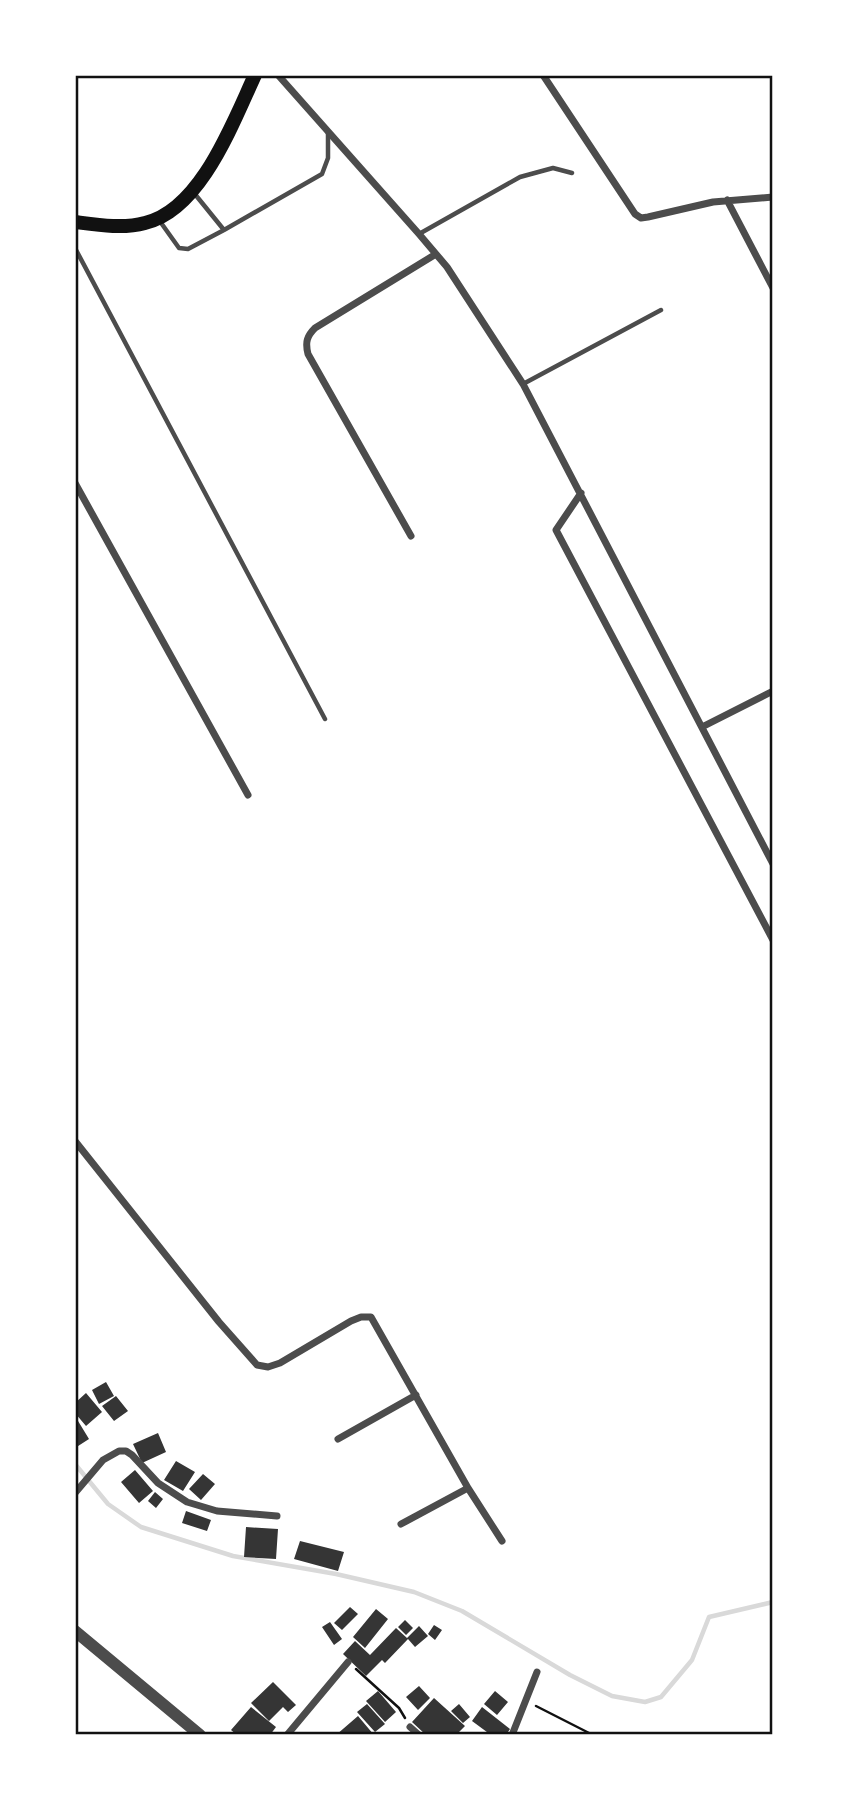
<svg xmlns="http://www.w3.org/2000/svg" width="848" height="1810" font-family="'Work Sans',sans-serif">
  <rect width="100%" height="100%" fill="#fff"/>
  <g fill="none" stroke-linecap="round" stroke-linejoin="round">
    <!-- stream -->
    <path stroke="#d9d9d9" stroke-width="4.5" d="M 75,1464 L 108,1504 L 141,1527 L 233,1556 L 336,1574 L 414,1592 L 462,1611 L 570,1675 L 612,1696 L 645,1702 L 661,1697 L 692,1660 L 709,1617 L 773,1602"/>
  </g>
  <!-- building -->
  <path fill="#353535" d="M 106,1382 L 114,1396 L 99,1404 L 92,1390 Z
    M 86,1393 L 102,1412 L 86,1426 L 75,1413 L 75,1403 Z
    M 116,1396 L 128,1411 L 114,1421 L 102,1406 Z
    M 75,1416 L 89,1439 L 75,1448 Z
    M 158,1433 L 166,1452 L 142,1463 L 133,1444 Z
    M 176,1461 L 195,1472 L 183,1491 L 164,1480 Z
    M 135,1470 L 153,1491 L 139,1503 L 121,1482 Z
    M 203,1474 L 215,1484 L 201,1500 L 189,1489 Z
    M 155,1492 L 163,1499 L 156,1508 L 148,1501 Z
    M 186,1511 L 211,1520 L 207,1531 L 182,1523 Z
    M 246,1527 L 278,1529 L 276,1559 L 244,1557 Z
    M 300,1541 L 344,1552 L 338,1571 L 294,1559 Z
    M 350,1607 L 358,1614 L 342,1630 L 334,1623 Z
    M 376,1609 L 388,1619 L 365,1648 L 353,1637 Z
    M 405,1620 L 413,1628 L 406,1635 L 398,1627 Z
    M 330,1622 L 342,1639 L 334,1645 L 322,1627 Z
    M 434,1625 L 442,1630 L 435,1640 L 428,1634 Z
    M 419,1626 L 428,1636 L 415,1647 L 408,1639 L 385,1663 L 382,1660 L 366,1676 L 343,1654 L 355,1641 L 370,1655 L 396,1628 L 407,1638 Z
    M 273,1682 L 296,1705 L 288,1712 L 283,1707 L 269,1721 L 251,1703 Z
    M 419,1686 L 430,1698 L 418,1710 L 406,1697 Z
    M 378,1691 L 396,1712 L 385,1722 L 366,1701 Z
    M 495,1691 L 508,1702 L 497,1715 L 484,1704 Z
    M 434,1698 L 465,1726 L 456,1735 L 426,1735 L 412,1722 Z
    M 367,1704 L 385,1724 L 375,1732 L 357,1712 Z
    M 459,1704 L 470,1717 L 463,1723 L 451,1711 Z
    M 251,1707 L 276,1727 L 270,1735 L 237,1735 L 231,1730 Z
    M 482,1707 L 510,1729 L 506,1735 L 491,1735 L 472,1721 Z
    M 358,1716 L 374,1735 L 336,1735 Z"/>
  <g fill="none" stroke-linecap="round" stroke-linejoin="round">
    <!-- path -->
    <path stroke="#111" stroke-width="2.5" d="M 356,1669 L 399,1708 L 405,1718
      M 536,1706 L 593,1735"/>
    <!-- service -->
    <path stroke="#4c4c4c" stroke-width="4.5" d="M 194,193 L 224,230
      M 159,220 L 179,248 L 188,249 L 224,230 L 322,174 L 328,158 L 328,132
      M 419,234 L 520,177 L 553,168 L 572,173
      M 75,248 L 325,719
      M 523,384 L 661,310"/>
    <!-- minor -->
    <path stroke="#4c4c4c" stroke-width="7" d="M 278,75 L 419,234 L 447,267 L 523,384 L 773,864
      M 543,75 L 635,214 L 641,218 L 648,217 L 713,202 L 773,197
      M 727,200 L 773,288
      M 75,483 L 248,795
      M 581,493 L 556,530 L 773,940
      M 411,536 L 308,354 C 305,342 307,336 315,328 L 436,254
      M 702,727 L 773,691
      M 75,1141 L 219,1322 L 257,1365 L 268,1367 L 280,1363 L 351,1321 L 361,1317 L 371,1317 L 468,1488 L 502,1541
      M 338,1439 L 416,1395
      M 75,1493 L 103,1460 L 119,1451 L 126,1451 L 132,1455 L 158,1483 L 187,1502 L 217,1511 L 277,1516
      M 401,1524 L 468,1488
      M 410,1727 L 419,1735
      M 287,1735 L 348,1662
      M 512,1735 L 537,1672"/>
    <!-- tertiary -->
    <path stroke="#4c4c4c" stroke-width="12" d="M 75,1631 L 200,1735"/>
    <!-- secondary -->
    <path stroke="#111" stroke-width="14" d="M 75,222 C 98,225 123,229 145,223 C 201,210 233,122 255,75"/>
  </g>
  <!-- border -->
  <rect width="848" height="1810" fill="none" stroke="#ffffff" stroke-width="154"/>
  <rect x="77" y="77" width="694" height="1656" fill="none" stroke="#111" stroke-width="2.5"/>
</svg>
